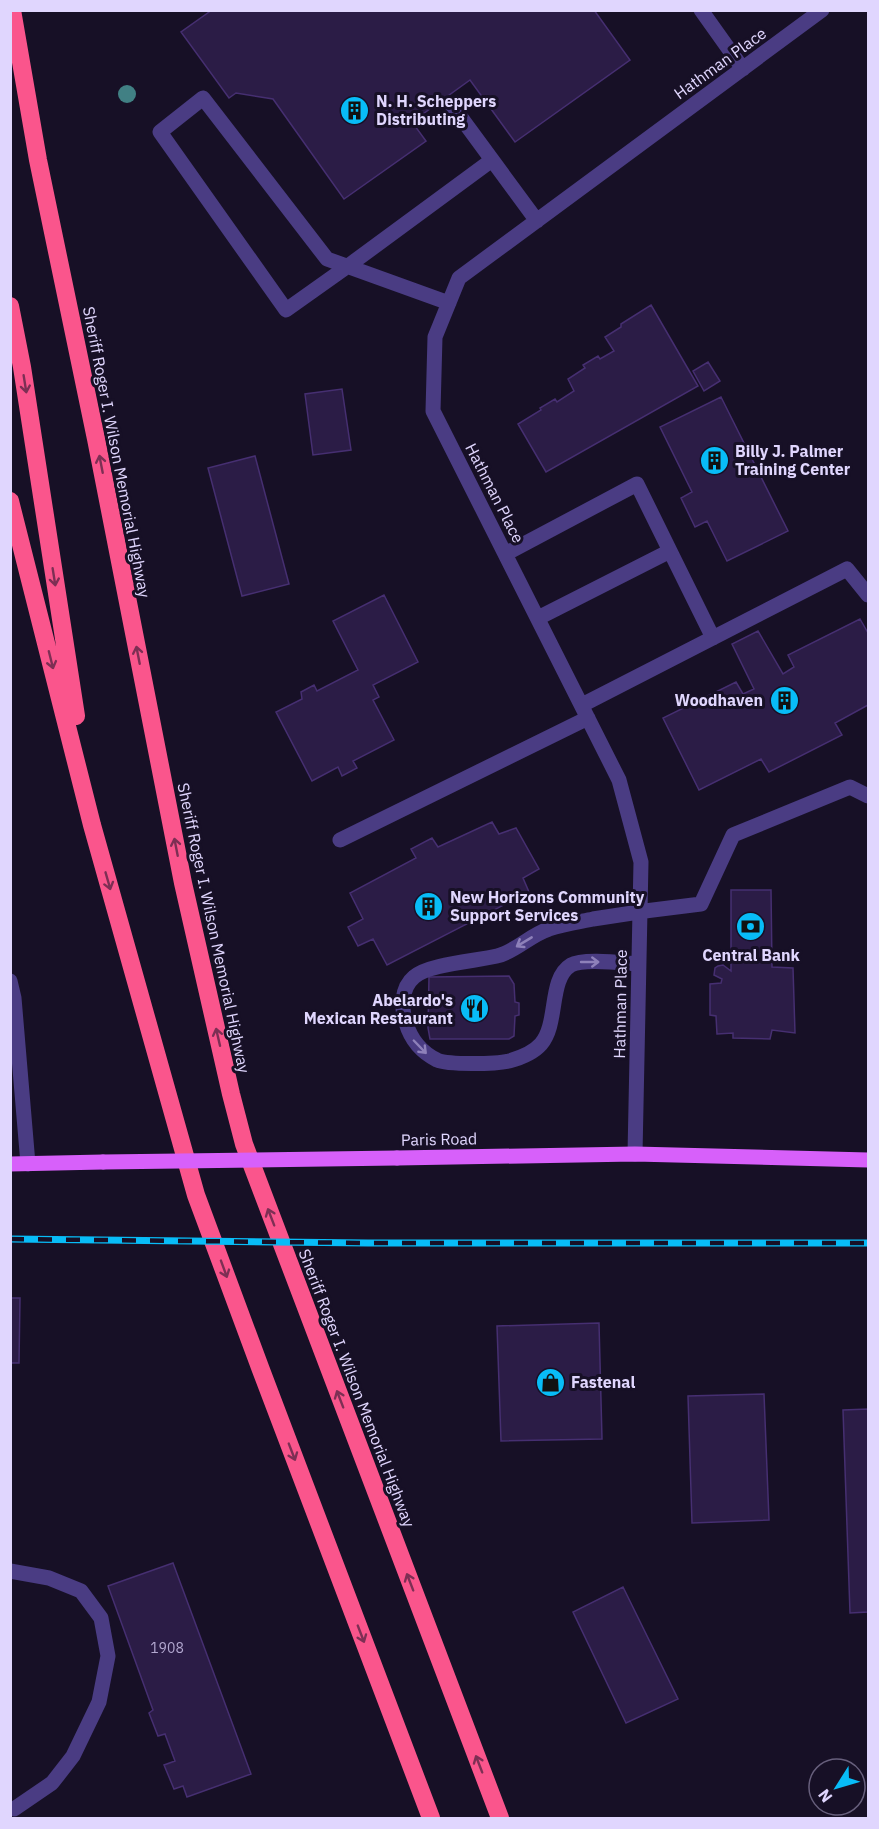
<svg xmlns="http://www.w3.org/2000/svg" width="879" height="1829" font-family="'IBM Plex Sans',sans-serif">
  <rect width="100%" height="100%" fill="#171026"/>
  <!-- building -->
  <path fill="#2b1c46" stroke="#462f71" stroke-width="1.5" d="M 212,10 L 594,10 L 630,60 L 515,142 L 470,80 L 412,122 L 426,141 L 344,199 L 273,99 L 236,93 L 229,98 L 181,32 Z
    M 651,305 L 698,386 L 546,472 L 518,424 L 541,410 L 540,408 L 555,399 L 557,402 L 574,391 L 568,379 L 585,368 L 583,365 L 598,356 L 600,359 L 614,351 L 605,337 L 621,327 L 621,324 Z
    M 708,362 L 720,381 L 704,391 L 693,371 Z
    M 342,389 L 351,450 L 313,455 L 305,394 Z
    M 721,397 L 788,531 L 727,561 L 707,521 L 695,527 L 681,498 L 692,492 L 660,427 Z
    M 255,456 L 289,584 L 242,596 L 208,468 Z
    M 384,595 L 418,662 L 373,685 L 379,697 L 373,700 L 394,740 L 353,761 L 357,768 L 342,776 L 338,767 L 312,781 L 276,712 L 302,699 L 301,692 L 314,685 L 317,691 L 358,670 L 333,621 Z
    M 860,619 L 868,633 L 868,705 L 835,723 L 842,735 L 769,772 L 761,759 L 699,790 L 663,718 L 736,682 L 743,694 L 754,689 L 732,644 L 758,631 L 783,674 L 794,667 L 788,655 Z
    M 492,822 L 499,834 L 516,828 L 539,869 L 523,878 L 529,892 L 387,965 L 373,939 L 358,946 L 348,927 L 363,919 L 350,893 L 416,858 L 411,849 L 432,838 L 438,847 Z
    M 731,890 L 771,890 L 772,967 L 793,968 L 795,1033 L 772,1030 L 770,1039 L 733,1038 L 733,1033 L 717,1034 L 716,1016 L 710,1015 L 710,984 L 721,983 L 722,979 L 714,975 L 715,968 L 718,966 L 723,965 L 731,971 Z
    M 509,976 L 514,984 L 515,1002 L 519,1003 L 519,1015 L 515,1016 L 514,1036 L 509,1039 L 430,1039 L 428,1028 L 429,977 Z
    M 10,1298 L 20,1298 L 19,1363 L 10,1363 Z
    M 599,1323 L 602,1439 L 501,1441 L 497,1326 Z
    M 764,1394 L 769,1520 L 692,1523 L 688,1396 Z
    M 868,1409 L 868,1612 L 850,1613 L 843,1410 Z
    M 173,1563 L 251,1774 L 187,1797 L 183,1786 L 174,1789 L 164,1765 L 175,1761 L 165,1734 L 158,1736 L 149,1713 L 153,1710 L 108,1586 Z
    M 623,1587 L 678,1699 L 626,1723 L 573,1612 Z"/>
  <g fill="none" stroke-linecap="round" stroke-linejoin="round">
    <!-- minor -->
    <path stroke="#4a3c83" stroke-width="15" d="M 701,10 L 743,69
      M 451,104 L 537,221
      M 449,303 L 327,259 L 203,98 L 160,132 L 286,310 L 348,266 L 492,160
      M 670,551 L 713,638
      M 505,554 L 637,484 L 670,551 L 538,618
      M 582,705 L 847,569 L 868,595
      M 340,840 L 588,718
      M 638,964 C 623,963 583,958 571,965 C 548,979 559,1023 541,1044 C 534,1052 520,1058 509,1061 C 496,1064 448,1065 437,1060 C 421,1052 411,1040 406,1023 C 401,1008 401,988 414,977 C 428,964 477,961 497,956 C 515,952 530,935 549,929 C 563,924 578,922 593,919 C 629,913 665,908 701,904 L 733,835 L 850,787 L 868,796
      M 10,981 L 14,998 L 28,1164
      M 635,1154 L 641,862 L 619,780 L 433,411 L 435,337 L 459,278 L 822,10
      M 10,1571 L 49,1578 L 81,1591 L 101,1618 L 108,1656 L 99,1702 L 73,1756 L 52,1783 L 14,1809"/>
    <!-- major -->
    <path stroke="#d760fa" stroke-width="15" d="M 397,1158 L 635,1154 L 868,1160
      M 10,1164 L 103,1162"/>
    <!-- highway -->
    <path stroke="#fa558c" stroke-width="18" d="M 12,10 L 38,160 L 96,439 L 183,883 L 231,1094 L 244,1144 L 500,1818
      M 10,306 L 22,367 L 76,716
      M 10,501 L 92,825 L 196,1195 L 261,1370 L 431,1818"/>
    <defs>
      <path id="rail" d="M 10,1239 L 368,1243 L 868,1243"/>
    </defs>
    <!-- rail casing -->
    <use href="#rail" stroke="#08bcf7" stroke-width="7"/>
    <!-- rail -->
    <use href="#rail" stroke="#171026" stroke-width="4.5" stroke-dasharray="14" stroke-linecap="butt"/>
    <!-- major-bridge -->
    <path stroke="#d760fa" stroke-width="15" d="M 103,1162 L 397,1158"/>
  </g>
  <!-- trees -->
  <circle fill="#418084" cx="127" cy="94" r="9"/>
  <!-- one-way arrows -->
  <defs><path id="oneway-shaft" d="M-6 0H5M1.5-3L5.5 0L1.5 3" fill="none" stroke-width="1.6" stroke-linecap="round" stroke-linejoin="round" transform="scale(1.5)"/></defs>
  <g stroke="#7d2f54">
    <use href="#oneway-shaft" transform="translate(25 384) rotate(81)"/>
    <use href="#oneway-shaft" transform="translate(101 464) rotate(-101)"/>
    <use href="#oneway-shaft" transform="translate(54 577) rotate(81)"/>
    <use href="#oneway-shaft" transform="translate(138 655) rotate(-101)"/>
    <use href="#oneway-shaft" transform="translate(51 660) rotate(76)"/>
    <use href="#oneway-shaft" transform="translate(176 847) rotate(-101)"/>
    <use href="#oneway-shaft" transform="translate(108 881) rotate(74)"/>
    <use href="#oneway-shaft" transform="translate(218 1037) rotate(-103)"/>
    <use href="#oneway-shaft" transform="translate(271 1217) rotate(-111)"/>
    <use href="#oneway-shaft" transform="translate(224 1269) rotate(70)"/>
    <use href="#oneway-shaft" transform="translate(340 1399) rotate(-111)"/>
    <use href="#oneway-shaft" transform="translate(292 1452) rotate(69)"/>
    <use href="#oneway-shaft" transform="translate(410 1582) rotate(-111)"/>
    <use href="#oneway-shaft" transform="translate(361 1634) rotate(69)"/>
    <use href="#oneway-shaft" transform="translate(479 1764) rotate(-111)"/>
  </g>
  <g stroke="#8e81ba">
    <use href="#oneway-shaft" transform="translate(524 942) rotate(149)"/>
    <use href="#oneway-shaft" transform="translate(590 962)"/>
    <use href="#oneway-shaft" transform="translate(420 1047) rotate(46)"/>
  </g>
  <!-- icons -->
  <defs>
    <symbol id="building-disc" viewBox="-11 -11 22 22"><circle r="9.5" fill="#08bcf7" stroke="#171026"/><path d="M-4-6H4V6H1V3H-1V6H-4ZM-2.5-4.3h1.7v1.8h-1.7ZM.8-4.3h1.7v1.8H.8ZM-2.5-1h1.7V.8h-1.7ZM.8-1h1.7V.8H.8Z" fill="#111"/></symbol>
    <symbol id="bank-disc" viewBox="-11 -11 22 22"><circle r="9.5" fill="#08bcf7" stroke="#171026"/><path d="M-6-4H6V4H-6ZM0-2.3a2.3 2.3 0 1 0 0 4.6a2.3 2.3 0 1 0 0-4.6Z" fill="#111"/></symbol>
    <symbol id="restaurant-disc" viewBox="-11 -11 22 22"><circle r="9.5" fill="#08bcf7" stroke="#171026"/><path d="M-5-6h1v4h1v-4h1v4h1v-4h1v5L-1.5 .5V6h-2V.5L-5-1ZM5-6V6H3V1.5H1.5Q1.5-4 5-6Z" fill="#111"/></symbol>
    <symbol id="shop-disc" viewBox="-11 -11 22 22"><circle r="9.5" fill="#08bcf7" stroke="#171026"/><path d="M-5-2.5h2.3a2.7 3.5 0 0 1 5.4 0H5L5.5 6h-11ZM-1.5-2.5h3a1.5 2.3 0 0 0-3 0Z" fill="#111"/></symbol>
  </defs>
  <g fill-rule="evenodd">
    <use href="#building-disc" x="338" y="94" width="33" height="33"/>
    <use href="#building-disc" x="698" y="444" width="33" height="33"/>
    <use href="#building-disc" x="768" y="684" width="33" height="33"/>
    <use href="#building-disc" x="412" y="890" width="33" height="33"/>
    <use href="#bank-disc" x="734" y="910" width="33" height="33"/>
    <use href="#restaurant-disc" x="458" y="992" width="33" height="33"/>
    <use href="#shop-disc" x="534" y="1366" width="33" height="33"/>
  </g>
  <g text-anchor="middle" stroke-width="6" stroke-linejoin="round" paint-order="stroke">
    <!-- number labels -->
    <g font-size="14" fill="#b3a8d0">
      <text x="167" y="1653">1908</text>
    </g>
    <!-- street labels -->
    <g font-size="16" fill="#e0d6fe" stroke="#171026">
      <text transform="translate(720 63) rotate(-36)" y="6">Hathman Place</text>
      <text transform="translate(117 452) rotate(79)" y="6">Sheriff Roger I. Wilson Memorial Highway</text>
      <text transform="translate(495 493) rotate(63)" y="6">Hathman Place</text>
      <text transform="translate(214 928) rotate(78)" y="6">Sheriff Roger I. Wilson Memorial Highway</text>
      <text transform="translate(620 1004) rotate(-89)" y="6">Hathman Place</text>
      <text transform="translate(439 1139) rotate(-1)" y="6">Paris Road</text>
      <text transform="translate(357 1388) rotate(69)" y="6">Sheriff Roger I. Wilson Memorial Highway</text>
    </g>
    <!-- poi labels -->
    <g font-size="16" font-weight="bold" fill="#e0d6fe" stroke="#171026" text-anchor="start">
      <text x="376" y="107">N. H. Scheppers<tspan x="376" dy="18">Distributing</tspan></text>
      <text x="735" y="457">Billy J. Palmer<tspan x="735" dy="18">Training Center</tspan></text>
      <text x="763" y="706" text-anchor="end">Woodhaven</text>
      <text x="450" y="903">New Horizons Community<tspan x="450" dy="18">Support Services</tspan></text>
      <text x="751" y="961" text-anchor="middle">Central Bank</text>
      <text x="453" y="1006" text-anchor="end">Abelardo's<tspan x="453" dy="18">Mexican Restaurant</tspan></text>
      <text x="571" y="1388">Fastenal</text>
    </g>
  </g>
  <!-- border -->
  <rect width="879" height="1829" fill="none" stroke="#e0d6fe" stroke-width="24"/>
  <!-- north arrow -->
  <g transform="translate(837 1787) rotate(233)"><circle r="28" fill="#171026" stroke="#675f7c" stroke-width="1.5"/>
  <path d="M0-4.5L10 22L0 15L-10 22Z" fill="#08bcf7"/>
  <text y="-9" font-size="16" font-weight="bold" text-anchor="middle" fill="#e0d6fe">N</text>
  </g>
</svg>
